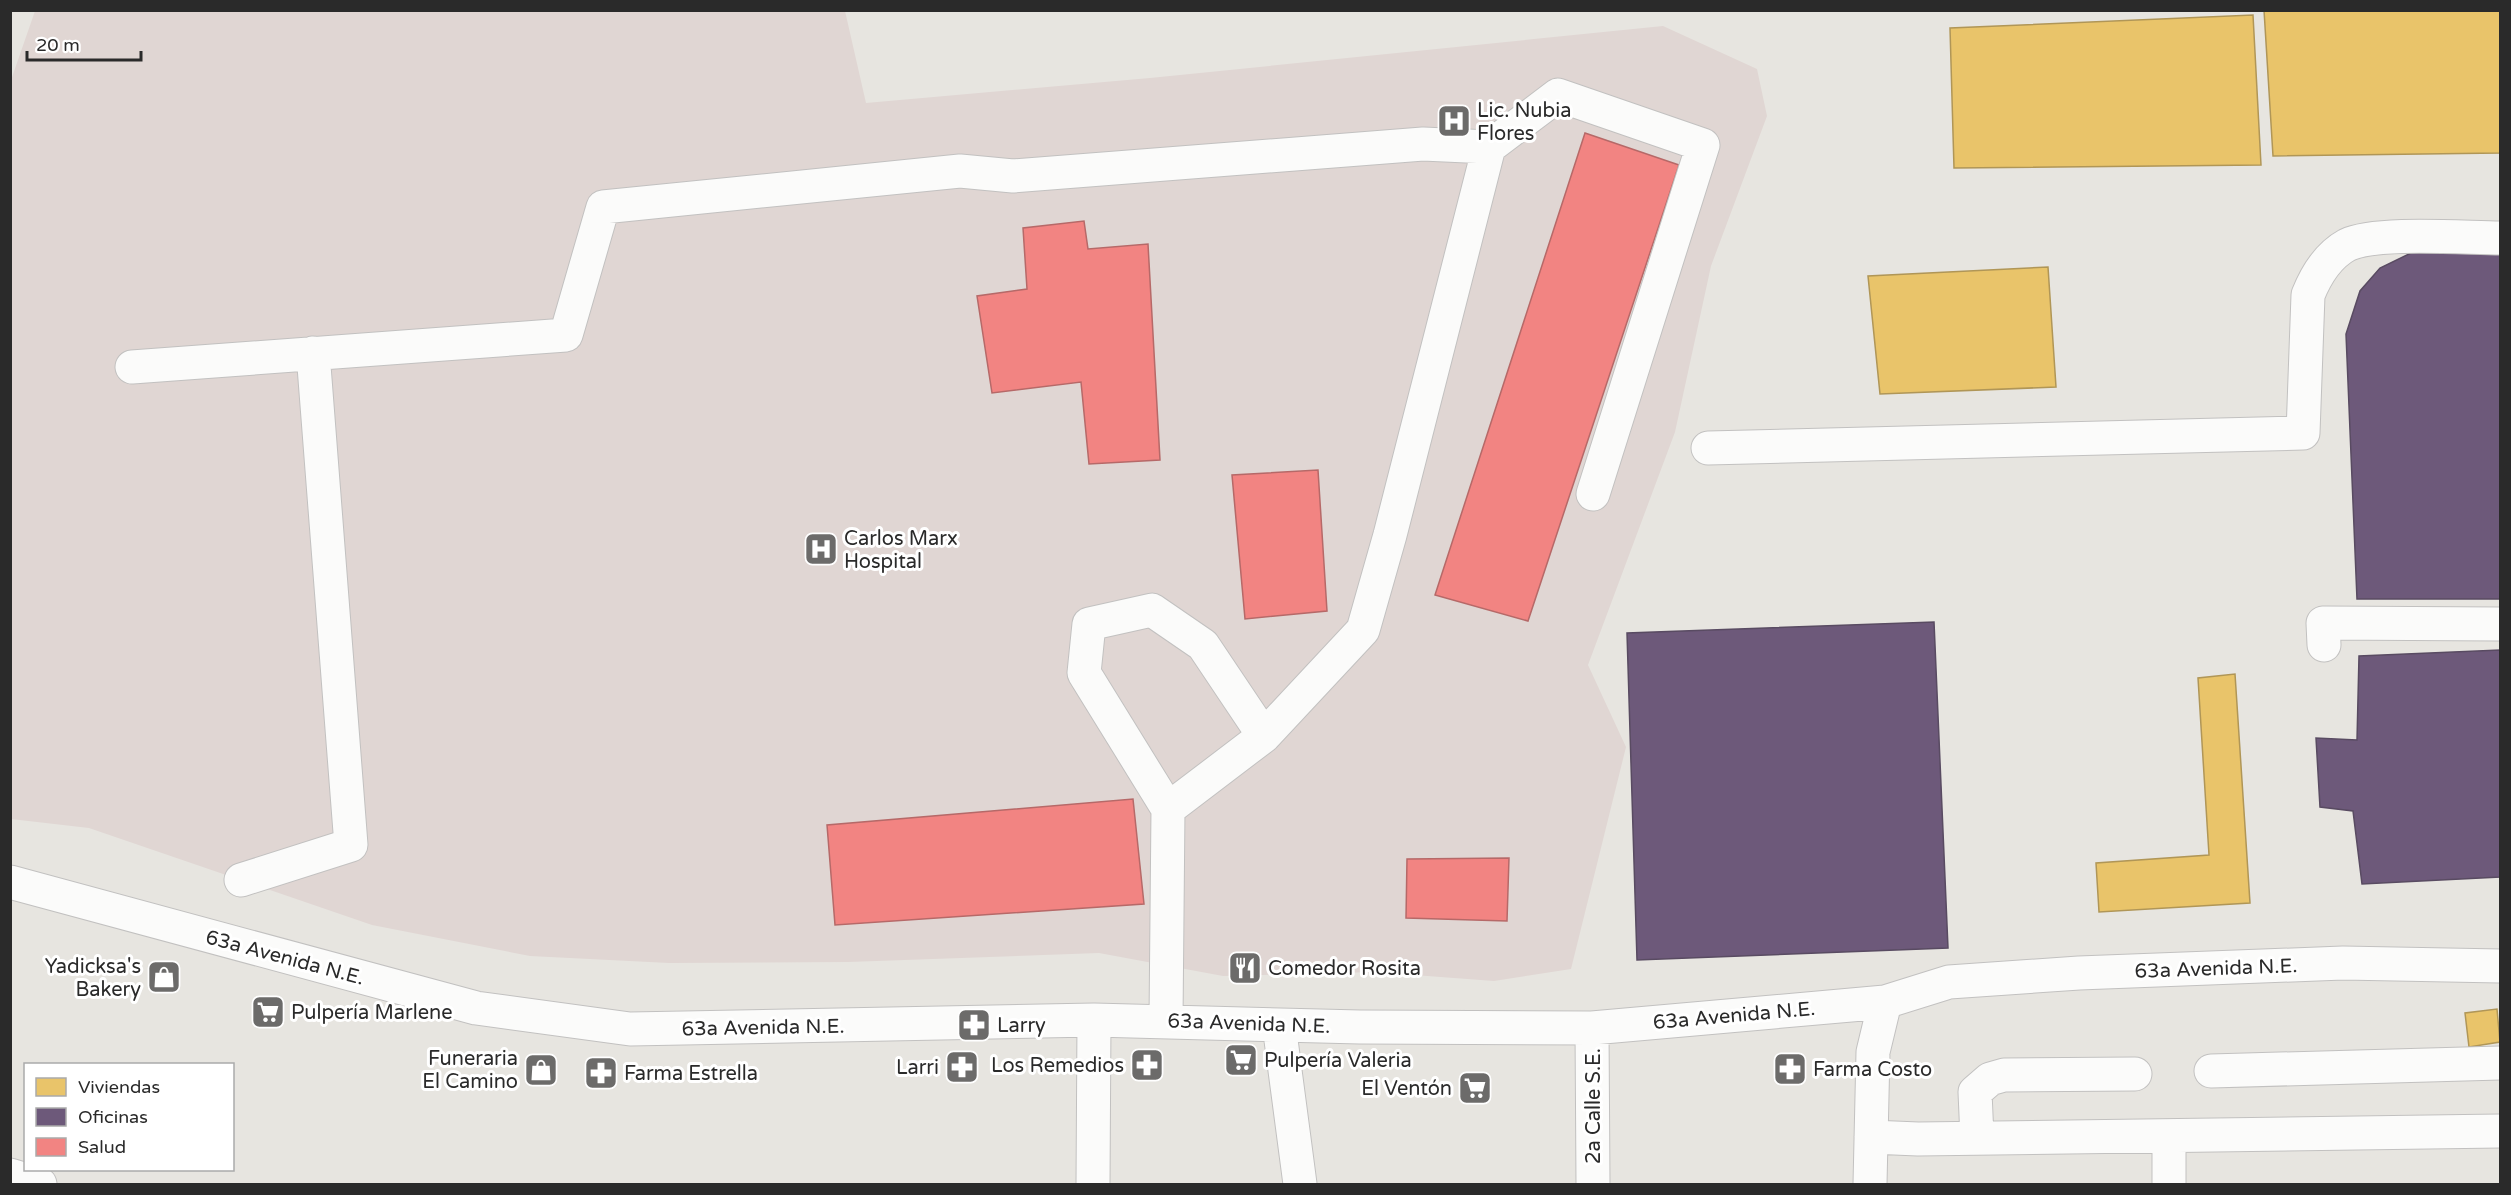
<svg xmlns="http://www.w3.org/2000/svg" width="2511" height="1195" font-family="'Varela Round',sans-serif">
  <rect width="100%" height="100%" fill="#e7e5e0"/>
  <!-- medical -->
  <path fill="#e0d6d3" d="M 35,11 L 845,11 L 866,103 L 1150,78 L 1663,26 L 1757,69 L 1767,116 L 1711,266 L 1675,432 L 1588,665 L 1626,747 L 1571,969 L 1494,981 L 1374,972 L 1223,976 L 1099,953 L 848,962 L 669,963 L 530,956 L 372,925 L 89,828 L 11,819 L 10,83 Z"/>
  <!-- homes -->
  <path fill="#e9c46a" stroke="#b09657" stroke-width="1.5" d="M 2264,10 L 2500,10 L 2500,153 L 2273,156 Z
    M 2253,15 L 2261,165 L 1954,168 L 1950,28 Z
    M 2048,267 L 2056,387 L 1880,394 L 1868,276 Z
    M 2235,674 L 2250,903 L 2099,912 L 2096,863 L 2209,855 L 2198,678 Z
    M 2497,1009 L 2500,1042 L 2469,1047 L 2465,1013 Z"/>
  <!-- offices -->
  <path fill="#6d597a" stroke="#594b62" stroke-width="1.5" d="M 2500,250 L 2500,599 L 2357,599 L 2346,334 L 2360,291 L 2380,268 L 2411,253 Z
    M 1934,622 L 1948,948 L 1637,960 L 1627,633 Z
    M 2500,650 L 2500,877 L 2362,884 L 2353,811 L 2320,807 L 2316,738 L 2357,740 L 2359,656 Z"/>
  <!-- health -->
  <path fill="#f28482" stroke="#b66968" stroke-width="1.5" d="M 1585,133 L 1679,165 L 1528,621 L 1435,595 Z
    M 1084,221 L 1088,249 L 1148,244 L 1160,460 L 1089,464 L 1081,382 L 992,393 L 977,296 L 1027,289 L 1023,228 Z
    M 1318,470 L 1327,611 L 1245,619 L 1232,475 Z
    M 1133,799 L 1144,904 L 835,925 L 827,825 Z
    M 1509,858 L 1507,921 L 1406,918 L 1407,859 Z"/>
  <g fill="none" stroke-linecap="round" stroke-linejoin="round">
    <defs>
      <path id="minor" d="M 132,367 L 566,335 L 603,207 L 960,171 L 1013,176 L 1423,144 L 1489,147
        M 1708,448 L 2303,433 L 2308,295 C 2316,275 2327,256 2347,245 C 2376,231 2465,238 2500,238
        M 2324,645 L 2323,623 L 2500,624
        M 1168,809 L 1084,673 L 1089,624 L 1152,610 L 1203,645 L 1264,736
        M 241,880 L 351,845 L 313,353
        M 10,882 L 476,1008 L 630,1029 L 1094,1020 L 1360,1027 L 1592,1028 L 1885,1002 L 1949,982 L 2079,973 L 2343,963 L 2500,966
        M 1166,1020 L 1168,809 L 1264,736 L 1363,630 L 1390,535 L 1489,147 L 1558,95 L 1703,145 L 1593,494
        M 1279,1025 L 1300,1184
        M 1592,1028 L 1593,1184
        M 2211,1071 L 2500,1063
        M 2169,1136 L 2169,1184
        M 1871,1137 L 1918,1139 L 2500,1131
        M 1977,1138 L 1975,1092 L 1990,1079 L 2004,1075 L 2135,1074
        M 10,1175 L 40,1184
        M 1093,1184 L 1094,1020
        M 1870,1184 L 1873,1052 L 1885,1002"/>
    </defs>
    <!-- minor casing -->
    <use href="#minor" stroke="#c2c1c0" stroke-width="35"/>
    <!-- minor -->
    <use href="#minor" stroke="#fbfbfa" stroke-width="33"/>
  </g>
  <!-- icons -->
  <defs>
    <symbol id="hospital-square" viewBox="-11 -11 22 22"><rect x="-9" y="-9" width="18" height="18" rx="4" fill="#6c6b6a" stroke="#fff"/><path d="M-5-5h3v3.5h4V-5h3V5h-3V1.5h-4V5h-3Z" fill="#fff"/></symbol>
    <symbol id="restaurant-square" viewBox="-11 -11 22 22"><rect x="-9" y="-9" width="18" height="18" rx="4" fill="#6c6b6a" stroke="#fff"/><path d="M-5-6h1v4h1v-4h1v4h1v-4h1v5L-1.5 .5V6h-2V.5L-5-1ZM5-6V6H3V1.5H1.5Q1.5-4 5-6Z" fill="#fff"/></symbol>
    <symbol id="shop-square" viewBox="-11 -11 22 22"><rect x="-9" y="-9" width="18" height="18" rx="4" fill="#6c6b6a" stroke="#fff"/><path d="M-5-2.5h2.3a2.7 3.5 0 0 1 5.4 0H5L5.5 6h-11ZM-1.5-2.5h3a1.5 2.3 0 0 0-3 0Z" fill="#fff"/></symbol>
    <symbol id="supermarket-square" viewBox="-11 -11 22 22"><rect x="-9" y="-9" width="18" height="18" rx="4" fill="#6c6b6a" stroke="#fff"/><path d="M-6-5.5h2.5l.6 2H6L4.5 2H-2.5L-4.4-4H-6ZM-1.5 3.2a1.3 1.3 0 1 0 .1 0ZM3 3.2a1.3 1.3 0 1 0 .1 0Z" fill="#fff"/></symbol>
    <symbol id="pharmacy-square" viewBox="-11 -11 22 22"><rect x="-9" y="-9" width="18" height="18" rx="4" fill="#6c6b6a" stroke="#fff"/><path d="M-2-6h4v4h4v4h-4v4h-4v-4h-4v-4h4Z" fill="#fff"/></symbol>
  </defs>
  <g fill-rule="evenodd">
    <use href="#hospital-square" x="1435" y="102" width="38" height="38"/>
    <use href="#hospital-square" x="802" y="530" width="38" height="38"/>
    <use href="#restaurant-square" x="1226" y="949" width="38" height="38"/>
    <use href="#shop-square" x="145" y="958" width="38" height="38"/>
    <use href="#supermarket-square" x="249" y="993" width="38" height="38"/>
    <use href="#pharmacy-square" x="955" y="1006" width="38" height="38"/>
    <use href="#supermarket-square" x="1222" y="1041" width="38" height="38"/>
    <use href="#pharmacy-square" x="1128" y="1046" width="38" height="38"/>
    <use href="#pharmacy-square" x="943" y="1048" width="38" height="38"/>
    <use href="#pharmacy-square" x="1771" y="1050" width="38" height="38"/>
    <use href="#shop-square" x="522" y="1051" width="38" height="38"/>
    <use href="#pharmacy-square" x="582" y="1054" width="38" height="38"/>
    <use href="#supermarket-square" x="1456" y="1069" width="38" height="38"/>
  </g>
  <g text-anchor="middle" stroke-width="6" stroke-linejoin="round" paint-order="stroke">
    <!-- poi labels -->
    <g font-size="20" fill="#2a2a2a" stroke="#fff" text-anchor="start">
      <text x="1477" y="117">Lic. Nubia<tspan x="1477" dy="23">Flores</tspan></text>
      <text x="844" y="545">Carlos Marx<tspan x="844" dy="23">Hospital</tspan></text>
      <text x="141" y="973" text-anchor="end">Yadicksa's<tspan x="141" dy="23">Bakery</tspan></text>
      <text x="1268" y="975">Comedor Rosita</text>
      <text x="291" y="1019">Pulpería Marlene</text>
      <text x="997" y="1032">Larry</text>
      <text x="518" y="1065" text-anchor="end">Funeraria<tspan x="518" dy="23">El Camino</tspan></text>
      <text x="1264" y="1067">Pulpería Valeria</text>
      <text x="1124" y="1072" text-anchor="end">Los Remedios</text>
      <text x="939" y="1074" text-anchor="end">Larri</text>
      <text x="1813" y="1076">Farma Costo</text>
      <text x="624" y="1080">Farma Estrella</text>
      <text x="1452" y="1095" text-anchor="end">El Ventón</text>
    </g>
    <!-- street labels -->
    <g font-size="20" fill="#2a2a2a" stroke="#fff">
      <text transform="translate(285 957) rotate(15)" y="7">63a Avenida N.E.</text>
      <text transform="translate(2216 968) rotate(-2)" y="7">63a Avenida N.E.</text>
      <text transform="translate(1734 1015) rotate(-5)" y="7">63a Avenida N.E.</text>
      <text transform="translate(1249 1023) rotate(2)" y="7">63a Avenida N.E.</text>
      <text transform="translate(763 1027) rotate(-1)" y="7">63a Avenida N.E.</text>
      <text transform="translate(1593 1106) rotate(-90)" y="7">2a Calle S.E.</text>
    </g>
  </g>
  <!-- border -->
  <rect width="2511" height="1195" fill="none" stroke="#2a2a2a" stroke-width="24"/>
  <!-- legend -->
  <rect x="24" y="1063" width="210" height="108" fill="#ffffff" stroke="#aaaaaa" stroke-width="1.5"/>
  <rect x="36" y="1078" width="30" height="18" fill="#e9c46a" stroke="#aaaaaa" stroke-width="1.5"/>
  <text x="78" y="1093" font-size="18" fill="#2a2a2a">Viviendas</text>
  <rect x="36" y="1108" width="30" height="18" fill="#6d597a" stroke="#aaaaaa" stroke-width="1.5"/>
  <text x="78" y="1123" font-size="18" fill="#2a2a2a">Oficinas</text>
  <rect x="36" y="1138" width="30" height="18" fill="#f28482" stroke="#aaaaaa" stroke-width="1.5"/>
  <text x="78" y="1153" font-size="18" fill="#2a2a2a">Salud</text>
  <!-- scale -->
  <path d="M27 51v9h114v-9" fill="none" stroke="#2a2a2a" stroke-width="3"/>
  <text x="36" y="51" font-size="18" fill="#2a2a2a" stroke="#ffffff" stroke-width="4.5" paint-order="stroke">20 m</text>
</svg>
